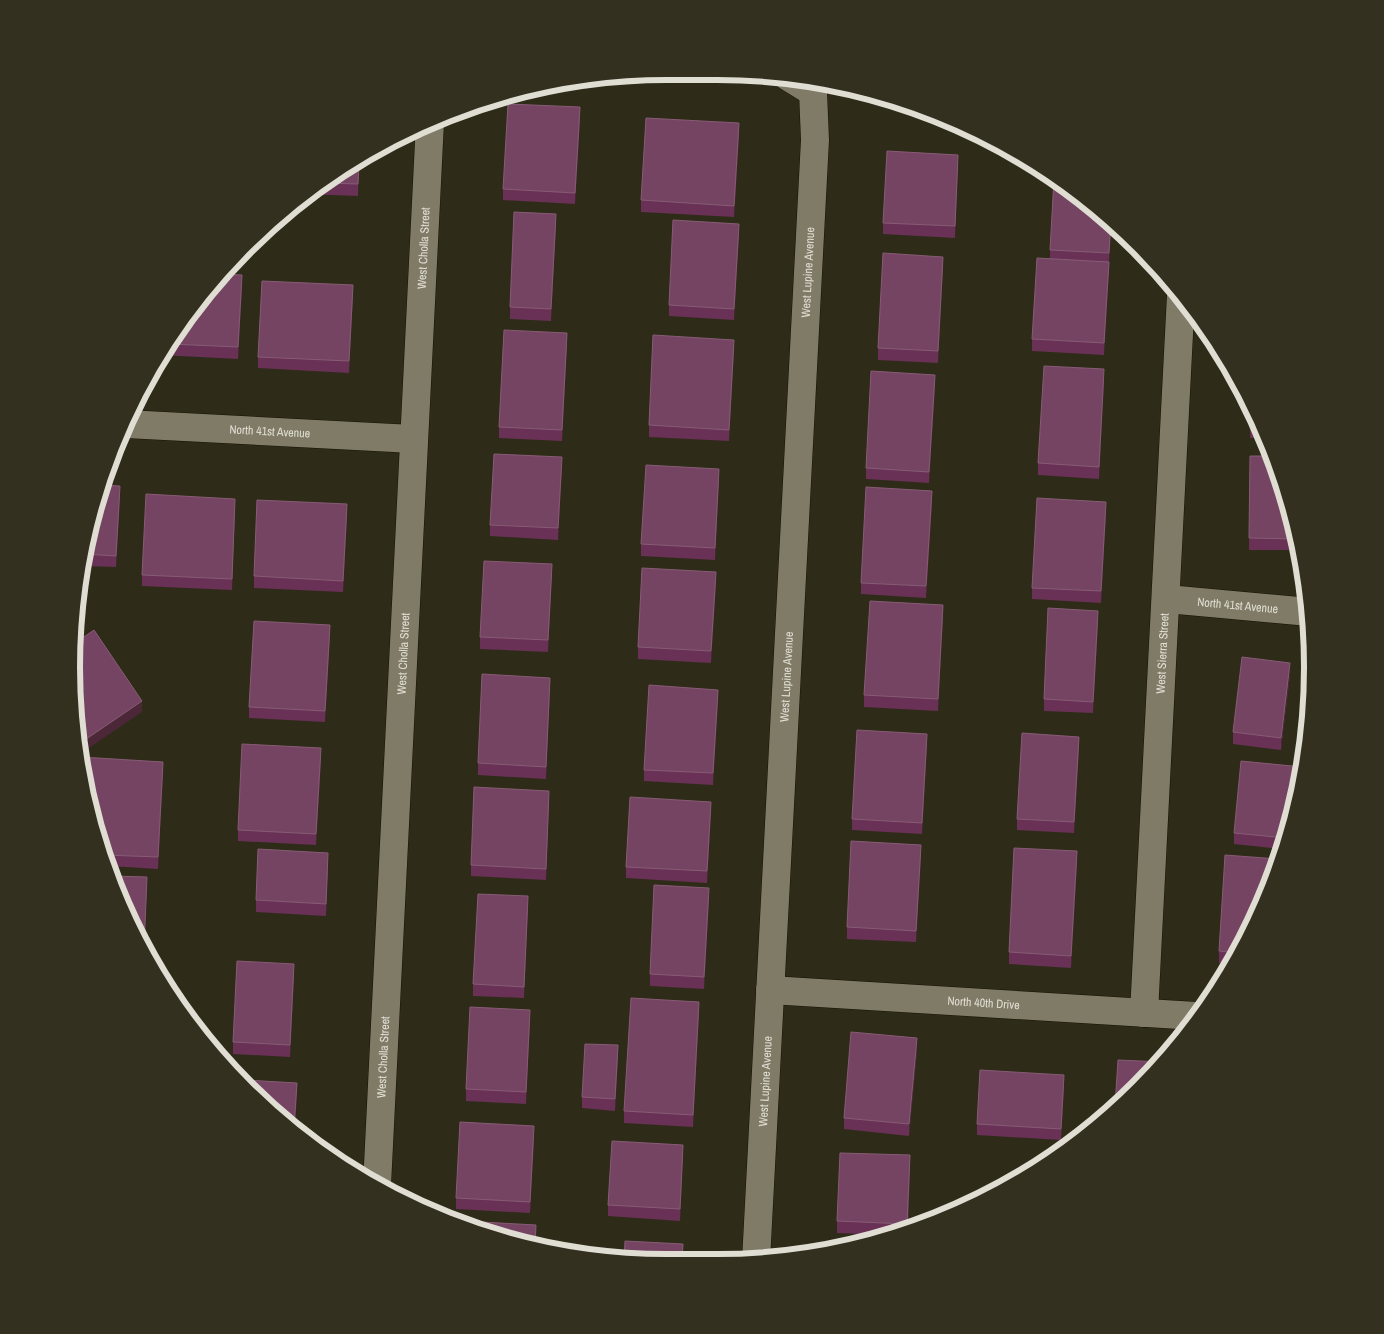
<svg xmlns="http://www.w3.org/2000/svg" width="1384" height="1334" font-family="'Archivo Narrow',sans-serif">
  <rect width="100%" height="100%" fill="#2e2b19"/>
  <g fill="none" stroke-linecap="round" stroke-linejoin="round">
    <defs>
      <g id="street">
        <path id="s1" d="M 126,424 L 413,439"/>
        <path id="s2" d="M 1167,599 L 1309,612"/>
        <path id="s3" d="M 770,990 L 1196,1016"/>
        <path id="s4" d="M 1144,1013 L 1181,295"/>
        <path id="s5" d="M 756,1261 L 815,140 L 813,92 L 787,76"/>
      </g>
      <g id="secondary">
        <path id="s6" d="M 377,1185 L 430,122"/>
      </g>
    </defs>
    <!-- street casing -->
    <use href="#street" stroke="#161304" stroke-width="29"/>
    <!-- secondary casing -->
    <use href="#secondary" stroke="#161304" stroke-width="29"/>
    <!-- street -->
    <use href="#street" stroke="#7f7b67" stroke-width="28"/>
    <!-- secondary -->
    <use href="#secondary" stroke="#7f7b67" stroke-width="28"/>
  </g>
  <!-- wall -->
  <path fill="#693155" d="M 580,119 L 575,204 L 503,200 L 503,189 Z
    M 739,135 L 734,217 L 641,212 L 641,200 Z
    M 359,163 L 358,196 L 305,194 Z
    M 958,166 L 955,238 L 883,234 L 883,223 Z
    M 1110,219 L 1111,221 L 1104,355 L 1032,351 L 1032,339 L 1050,259 L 1050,250 Z
    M 556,225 L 551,321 L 510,319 L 510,307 Z
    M 739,235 L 734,320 L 669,316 L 669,305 Z
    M 943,268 L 938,363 L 878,360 L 878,348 Z
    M 219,274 L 242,287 L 238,359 L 161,355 Z
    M 353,296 L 349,373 L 258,368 L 258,357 Z
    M 567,345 L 562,441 L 499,438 L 499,427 Z
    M 734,351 L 729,441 L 649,437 L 649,425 Z
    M 1104,381 L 1099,479 L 1038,475 L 1038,463 Z
    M 935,386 L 929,483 L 866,479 L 866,468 Z
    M 1251,404 L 1264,438 L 1250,438 Z
    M 1250,456 L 1292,513 L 1299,550 L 1249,550 Z
    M 562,468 L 558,540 L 490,536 L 490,525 Z
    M 719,480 L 715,560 L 641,556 L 641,544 Z
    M 101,485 L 120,497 L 116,567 L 82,566 Z
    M 932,503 L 926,598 L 861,594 L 861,583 Z
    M 235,511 L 232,590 L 142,586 L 142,575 Z
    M 1106,513 L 1101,603 L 1032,599 L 1032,588 Z
    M 347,516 L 343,592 L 254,588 L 254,576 Z
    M 552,576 L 548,652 L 480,649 L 480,637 Z
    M 716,583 L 711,663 L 638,659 L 638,647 Z
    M 943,617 L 938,711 L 864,707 L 864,695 Z
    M 1098,623 L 1093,713 L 1044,711 L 1044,699 Z
    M 330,636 L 325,722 L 249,718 L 249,707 Z
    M 1290,675 L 1281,750 L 1233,744 L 1233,732 Z
    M 550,689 L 546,779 L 478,775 L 478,763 Z
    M 718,701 L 713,785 L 644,781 L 644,770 Z
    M 927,745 L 922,834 L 852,830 L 852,819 Z
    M 1079,748 L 1074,833 L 1017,830 L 1017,819 Z
    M 321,759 L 316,845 L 238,841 L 238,830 Z
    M 1302,767 L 1283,849 L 1234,844 L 1234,833 Z
    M 163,773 L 158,869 L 109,866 L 92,821 Z
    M 549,802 L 546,880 L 471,876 L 471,865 Z
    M 711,813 L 707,883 L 626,878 L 626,867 Z
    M 921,856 L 916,942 L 847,939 L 847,927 Z
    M 1077,863 L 1071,968 L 1009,964 L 1009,952 Z
    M 328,865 L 326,916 L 256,912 L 256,900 Z
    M 1278,866 L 1233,964 L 1219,963 L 1219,951 Z
    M 709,900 L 704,989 L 650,986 L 650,974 Z
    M 528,908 L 524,998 L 473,996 L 473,984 Z
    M 294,976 L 290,1057 L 233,1054 L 233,1042 Z
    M 699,1013 L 693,1127 L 624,1123 L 624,1111 Z
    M 530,1021 L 526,1104 L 466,1101 L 466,1089 Z
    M 917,1050 L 909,1136 L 844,1129 L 844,1118 Z
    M 618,1057 L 615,1111 L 582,1108 L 582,1097 Z
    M 1064,1086 L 1061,1140 L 977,1135 L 977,1124 Z
    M 534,1138 L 530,1213 L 456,1209 L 456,1198 Z
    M 683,1157 L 680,1221 L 608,1216 L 608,1205 Z
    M 910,1167 L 908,1229 L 892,1235 L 837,1233 L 837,1221 Z"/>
  <!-- shaded-wall -->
  <path fill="#4c2738" d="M 580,107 L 580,119 L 575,204 L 575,193 Z
    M 739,123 L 739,135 L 734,217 L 734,206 Z
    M 958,155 L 958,166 L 955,238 L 955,226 Z
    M 556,214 L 556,225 L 551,321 L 551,309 Z
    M 1111,220 L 1111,221 L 1109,274 L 1104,355 Z
    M 739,224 L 739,235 L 734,320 L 734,309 Z
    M 943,257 L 943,268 L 938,363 L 938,351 Z
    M 242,275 L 242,287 L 238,359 L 238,347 Z
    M 353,285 L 353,296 L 349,373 L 349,361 Z
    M 567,333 L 567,345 L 562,441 L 562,430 Z
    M 734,340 L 734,351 L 729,441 L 729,430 Z
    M 1104,369 L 1104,381 L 1099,479 L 1099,467 Z
    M 935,375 L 935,386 L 929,483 L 929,472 Z
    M 562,457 L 562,468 L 558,540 L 558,528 Z
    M 719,469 L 719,480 L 715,560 L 715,548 Z
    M 120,486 L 120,497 L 116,567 L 116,556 Z
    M 932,491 L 932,503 L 926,598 L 926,586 Z
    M 235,499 L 235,511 L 232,590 L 232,579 Z
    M 1106,502 L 1106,513 L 1101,603 L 1101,591 Z
    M 347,504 L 347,516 L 343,592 L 343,581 Z
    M 552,564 L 552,576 L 548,652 L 548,640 Z
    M 716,572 L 716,583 L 711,663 L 711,651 Z
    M 943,605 L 943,617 L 938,711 L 938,699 Z
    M 1098,611 L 1098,623 L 1093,713 L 1093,702 Z
    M 330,625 L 330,636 L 325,722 L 325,711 Z
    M 1290,663 L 1290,675 L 1281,750 L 1281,738 Z
    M 550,678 L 550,689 L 546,779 L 546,767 Z
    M 718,690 L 718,701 L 713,785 L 713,773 Z
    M 142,701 L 142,712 L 80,754 L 79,744 Z
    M 927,734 L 927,745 L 922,834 L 922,823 Z
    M 1079,737 L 1079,748 L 1074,833 L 1074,822 Z
    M 321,748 L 321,759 L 316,845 L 316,834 Z
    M 163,762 L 163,773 L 158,869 L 158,857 Z
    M 549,791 L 549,802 L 546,880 L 546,869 Z
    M 711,802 L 711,813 L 707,883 L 707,871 Z
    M 921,845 L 921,856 L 916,942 L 916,931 Z
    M 1077,851 L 1077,863 L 1071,968 L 1071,956 Z
    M 328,853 L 328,865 L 326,916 L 326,904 Z
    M 147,877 L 147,889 L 144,949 L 144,948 Z
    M 709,888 L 709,900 L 704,989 L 704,977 Z
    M 528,896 L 528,908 L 524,998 L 524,987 Z
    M 294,964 L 294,976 L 290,1057 L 290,1045 Z
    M 699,1002 L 699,1013 L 693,1127 L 693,1115 Z
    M 530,1010 L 530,1021 L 526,1104 L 526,1092 Z
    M 917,1038 L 917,1050 L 909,1136 L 909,1124 Z
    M 618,1045 L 618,1057 L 615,1111 L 615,1099 Z
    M 1064,1075 L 1064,1086 L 1061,1140 L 1061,1129 Z
    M 297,1083 L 297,1094 L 295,1130 L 294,1129 Z
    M 534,1126 L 534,1138 L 530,1213 L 530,1202 Z
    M 683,1145 L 683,1157 L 680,1221 L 680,1209 Z
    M 910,1155 L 910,1167 L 907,1229 Z"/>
  <!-- building -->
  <path fill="#764463" stroke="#865c74" d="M 508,104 L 580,107 L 575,193 L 503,189 Z
    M 646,118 L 739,123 L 734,206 L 641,200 Z
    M 887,151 L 958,155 L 955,226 L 883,223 Z
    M 359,163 L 358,184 L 324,183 Z
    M 1054,179 L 1111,220 L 1109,253 L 1050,250 Z
    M 514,212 L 556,214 L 551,309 L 510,307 Z
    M 673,220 L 739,224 L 734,309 L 669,305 Z
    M 883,253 L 943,257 L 938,351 L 878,348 Z
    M 1037,258 L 1109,262 L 1104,343 L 1032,339 Z
    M 219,274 L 242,275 L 238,347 L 169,344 Z
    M 262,281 L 353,285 L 349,361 L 258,357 Z
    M 504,330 L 567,333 L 562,430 L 499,427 Z
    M 653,335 L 734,340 L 729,430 L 649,425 Z
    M 1044,366 L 1104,369 L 1099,467 L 1038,463 Z
    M 871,371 L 935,375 L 929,472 L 866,468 Z
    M 1251,404 L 1260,427 L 1250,426 Z
    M 494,454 L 562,457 L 558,528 L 490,525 Z
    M 1250,456 L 1271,456 L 1292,513 L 1297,539 L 1249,538 Z
    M 646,465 L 719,469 L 715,548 L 641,544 Z
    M 101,485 L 120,486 L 116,556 L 84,554 Z
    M 866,487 L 932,491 L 926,586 L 861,583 Z
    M 146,494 L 235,499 L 232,579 L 142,575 Z
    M 1037,498 L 1106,502 L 1101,591 L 1032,588 Z
    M 257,500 L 347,504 L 343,581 L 254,576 Z
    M 484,561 L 552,564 L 548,640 L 480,637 Z
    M 642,568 L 716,572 L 711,651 L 638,647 Z
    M 870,601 L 943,605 L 938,699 L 864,695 Z
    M 1048,608 L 1098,611 L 1093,702 L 1044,699 Z
    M 254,621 L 330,625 L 325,711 L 249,707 Z
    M 94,630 L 142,701 L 79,744 L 73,706 L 75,643 Z
    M 1242,657 L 1290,663 L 1281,738 L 1233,732 Z
    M 482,674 L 550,678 L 546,767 L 478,763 Z
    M 649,685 L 718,690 L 713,773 L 644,770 Z
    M 857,730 L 927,734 L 922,823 L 852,819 Z
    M 1022,733 L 1079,737 L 1074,822 L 1017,819 Z
    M 242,744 L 321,748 L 316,834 L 238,830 Z
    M 81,757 L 163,762 L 158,857 L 104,855 L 92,821 Z
    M 1241,761 L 1302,767 L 1286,838 L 1234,833 Z
    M 474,787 L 549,791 L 546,869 L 471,865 Z
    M 630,797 L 711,802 L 707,871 L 626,867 Z
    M 851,841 L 921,845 L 916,931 L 847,927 Z
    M 1014,848 L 1077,851 L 1071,956 L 1009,952 Z
    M 258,849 L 328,853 L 326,904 L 256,900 Z
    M 1225,855 L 1278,859 L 1277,867 L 1238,953 L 1219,951 Z
    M 112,876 L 147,877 L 144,948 L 133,931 Z
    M 654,885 L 709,888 L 704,977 L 650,974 Z
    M 478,894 L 528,896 L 524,987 L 473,984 Z
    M 237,961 L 294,964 L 290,1045 L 233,1042 Z
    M 631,998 L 699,1002 L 693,1115 L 624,1111 Z
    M 470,1007 L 530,1010 L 526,1092 L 466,1089 Z
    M 851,1032 L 917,1038 L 909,1124 L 844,1118 Z
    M 585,1044 L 618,1045 L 615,1099 L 582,1097 Z
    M 1118,1060 L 1163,1062 L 1115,1106 Z
    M 980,1070 L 1064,1075 L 1061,1129 L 977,1124 Z
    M 245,1080 L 297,1083 L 294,1129 Z
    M 460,1122 L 534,1126 L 530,1202 L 456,1198 Z
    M 612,1141 L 683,1145 L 680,1209 L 608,1205 Z
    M 840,1153 L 910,1155 L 907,1224 L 837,1221 Z
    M 463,1221 L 536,1225 L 535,1246 L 513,1242 L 463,1224 Z
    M 625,1241 L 683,1244 L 682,1261 L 624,1261 Z"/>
  <g text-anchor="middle" stroke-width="4" stroke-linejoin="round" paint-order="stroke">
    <!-- street labels -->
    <g font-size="12" fill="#e0ded3" stroke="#242110">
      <text dy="4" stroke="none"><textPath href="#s6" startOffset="938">West Cholla Street</textPath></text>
      <text dy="4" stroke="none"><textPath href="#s5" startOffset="990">West Lupine Avenue</textPath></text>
      <text dy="4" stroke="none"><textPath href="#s1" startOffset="144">North 41st Avenue</textPath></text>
      <text dy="4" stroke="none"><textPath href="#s2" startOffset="71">North 41st Avenue</textPath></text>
      <text dy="4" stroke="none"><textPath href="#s6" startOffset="532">West Cholla Street</textPath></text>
      <text dy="4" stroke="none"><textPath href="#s4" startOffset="360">West Sierra Street</textPath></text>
      <text dy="4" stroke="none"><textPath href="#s5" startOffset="585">West Lupine Avenue</textPath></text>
      <text dy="4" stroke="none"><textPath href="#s3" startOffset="214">North 40th Drive</textPath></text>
      <text dy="4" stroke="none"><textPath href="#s6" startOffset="128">West Cholla Street</textPath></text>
      <text dy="4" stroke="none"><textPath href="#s5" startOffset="180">West Lupine Avenue</textPath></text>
    </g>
  </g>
  <!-- crop -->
  <path d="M0 0H1384V1334H0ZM667 80H717A587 587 0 0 1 1304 667V667A587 587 0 0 1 717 1254H667A587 587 0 0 1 80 667V667A587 587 0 0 1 667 80Z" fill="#333020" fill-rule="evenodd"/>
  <path fill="none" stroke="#e0ded3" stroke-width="6" d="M667 80H717A587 587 0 0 1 1304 667V667A587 587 0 0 1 717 1254H667A587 587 0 0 1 80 667V667A587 587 0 0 1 667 80Z"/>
</svg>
